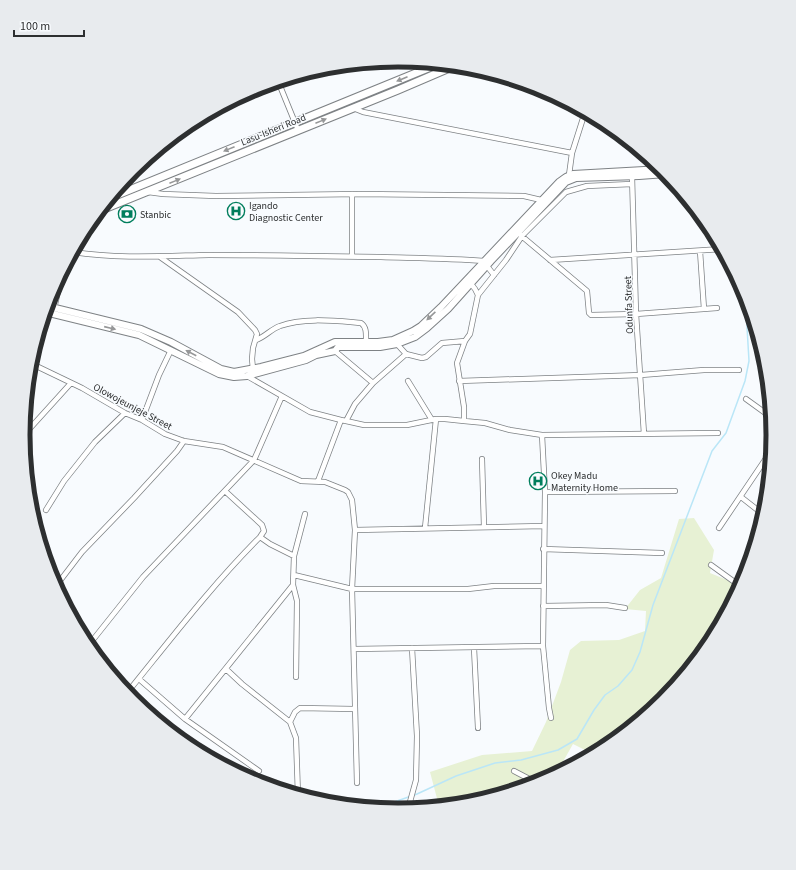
<svg xmlns="http://www.w3.org/2000/svg" width="796" height="870" font-family="'Source Sans 3',sans-serif">
  <rect width="100%" height="100%" fill="#f8fbfe"/>
  <!-- green -->
  <path fill="#e7f1d4" d="M 694,518 L 714,550 L 710,573 L 737,584 L 729,603 L 730,606 L 710,644 L 663,700 L 606,747 L 593,754 L 573,744 L 556,774 L 541,782 L 471,803 L 439,806 L 430,772 L 482,755 L 532,751 L 546,722 L 561,682 L 570,650 L 581,641 L 619,640 L 645,631 L 646,611 L 625,609 L 640,590 L 661,578 L 679,519 Z"/>
  <g fill="none" stroke-linecap="round" stroke-linejoin="round">
    <!-- stream -->
    <path stroke="#bae6f7" stroke-width="1.5" d="M 377,808 L 417,794 L 456,776 L 495,763 L 521,760 L 558,750 L 577,739 L 594,710 L 605,695 L 618,686 L 632,670 L 640,652 L 653,605 L 712,451 L 726,433 L 745,381 L 749,361 L 746,310 L 748,302"/>
    <defs>
      <path id="minor" d="M 465,67 L 476,72 L 476,73 L 517,81
        M 278,81 L 298,130
        M 353,108 L 363,112 L 572,153
        M 569,175 L 572,153 L 585,112
        M 632,176 L 636,314 L 644,434
        M 148,192 L 163,194 L 216,196 L 359,194 L 524,196 L 541,200
        M 352,194 L 352,256
        M 518,233 L 587,291 L 589,313 L 591,315 L 636,314 L 717,308
        M 700,251 L 704,309
        M 73,252 C 118,259 163,256 209,255 C 266,255 323,256 381,257 C 415,258 450,258 484,261
        M 160,257 L 238,312 L 255,330 L 257,334 L 253,348 L 252,359 L 253,369
        M 550,260 L 722,249
        M 487,266 L 494,275
        M 471,284 L 475,289 L 478,295 L 470,334 L 465,341 L 457,363 L 464,407 L 464,421 L 485,423 L 510,430 L 542,435 L 718,433
        M 478,295 L 506,260 L 522,236 L 566,192 L 587,186 L 632,184
        M 54,309 L 63,269
        M 256,340 C 265,337 271,329 280,326 C 304,317 336,321 361,323 C 367,327 366,335 366,342
        M 397,344 L 406,354 L 422,358 L 426,357 L 442,343 L 465,341
        M 335,351 L 373,383
        M 30,363 L 82,388 L 125,413 L 142,420 L 165,434 L 184,441 L 223,447 L 301,481 L 325,482 L 345,490 L 348,492 L 352,500 L 355,530 L 352,589 L 357,783
        M 761,368 L 766,361
        M 247,376 L 310,412 L 341,420
        M 408,381 L 432,420
        M 459,381 L 641,375 L 704,370 L 739,370
        M 746,399 L 771,417
        M 142,420 L 159,375 L 171,350
        M 346,421 L 364,425 L 407,425 L 436,419 L 445,419 L 464,421
        M 542,435 L 545,492 L 543,646 L 549,708 L 551,718
        M 23,436 L 71,383
        M 482,459 L 484,527
        M 318,481 L 341,420 L 346,421 L 355,404 L 373,383 L 406,354
        M 545,492 L 675,491
        M 741,497 L 764,515
        M 46,510 L 64,481 L 95,442 L 125,413
        M 425,528 L 436,419
        M 719,528 L 771,451
        M 355,530 L 544,526
        M 260,537 L 270,544 L 294,556
        M 543,549 L 662,553
        M 711,565 L 740,586
        M 49,571 L 59,582
        M 294,575 L 352,589 L 468,589 L 494,586 L 543,586
        M 56,586 L 82,552 L 134,498 L 177,451 L 184,441
        M 543,606 L 606,605 L 625,608
        M 88,646 L 143,577 L 254,460 L 282,396
        M 474,648 L 478,728
        M 354,649 L 543,646
        M 226,669 L 242,684 L 290,722 L 296,738 L 298,795
        M 296,677 L 297,601 L 293,585 L 294,556 L 305,514
        M 139,679 L 185,719 L 259,771
        M 127,693 C 170,640 212,585 260,537 L 264,531 L 262,525 L 225,491
        M 185,719 L 293,585
        M 290,722 L 295,712 L 300,708 L 354,709
        M 514,771 L 537,783
        M 408,809 L 416,780 L 417,736 L 412,648"/>
      <path id="secondary" d="M 47,306 L 141,329 L 171,342 L 221,369 L 234,372 L 261,367 L 304,356 L 335,342 L 378,342 L 393,340 L 413,331 L 421,326 L 441,307 L 559,182 L 566,177 L 573,174 L 662,169
        M 45,312 L 139,335 L 219,374 L 234,377 L 247,376 L 306,360 L 316,355 L 335,351 L 338,347 L 380,347 L 397,344 L 415,337 L 427,328 L 448,309 L 491,261 L 566,182 L 576,178 L 639,176 L 666,174"/>
      <path id="primary" d="M 110,198 L 438,64
        M 99,211 L 398,90 L 454,66"/>
    </defs>
    <!-- minor casing -->
    <use href="#minor" stroke="#7e8285" stroke-width="6"/>
    <!-- secondary casing -->
    <use href="#secondary" stroke="#7e8285" stroke-width="8"/>
    <!-- primary casing -->
    <use href="#primary" stroke="#7e8285" stroke-width="9"/>
    <!-- minor -->
    <use href="#minor" stroke="#fff" stroke-width="4.5"/>
    <!-- secondary -->
    <use href="#secondary" stroke="#fff" stroke-width="6"/>
    <!-- primary -->
    <use href="#primary" stroke="#fff" stroke-width="7"/>
  </g>
  <!-- one-way arrows -->
  <defs><path id="oneway-solid" d="M-6-.8H1V-3.2L6.5 0L1 3.2V.8H-6Z"/></defs>
  <g fill="#969798">
    <use href="#oneway-solid" transform="translate(402 79) rotate(157)"/>
    <use href="#oneway-solid" transform="translate(321 121) rotate(-22)"/>
    <use href="#oneway-solid" transform="translate(229 149) rotate(158)"/>
    <use href="#oneway-solid" transform="translate(175 181) rotate(-22)"/>
    <use href="#oneway-solid" transform="translate(431 316) rotate(137)"/>
    <use href="#oneway-solid" transform="translate(110 328) rotate(13)"/>
    <use href="#oneway-solid" transform="translate(191 353) rotate(-152)"/>
  </g>
  <!-- icons -->
  <defs>
    <symbol id="hospital-ring" viewBox="-11 -11 22 22"><circle r="9.5" fill="#f8fbfe" stroke="#017e5d" stroke-width="1.5"/><path d="M-5-5h3v3.5h4V-5h3V5h-3V1.5h-4V5h-3Z" fill="#017e5d"/></symbol>
    <symbol id="bank-ring" viewBox="-11 -11 22 22"><circle r="9.5" fill="#f8fbfe" stroke="#017e5d" stroke-width="1.5"/><path d="M-6-4H6V4H-6ZM0-2.3a2.3 2.3 0 1 0 0 4.6a2.3 2.3 0 1 0 0-4.6Z" fill="#017e5d"/></symbol>
  </defs>
  <g fill-rule="evenodd">
    <use href="#hospital-ring" x="226" y="201" width="20" height="20"/>
    <use href="#bank-ring" x="117" y="204" width="20" height="20"/>
    <use href="#hospital-ring" x="528" y="471" width="20" height="20"/>
  </g>
  <g text-anchor="middle" stroke-width="3" stroke-linejoin="round" paint-order="stroke">
    <!-- street labels -->
    <g font-size="10" fill="#2d2f30" stroke="#f8fbfe">
      <text transform="translate(273 129) rotate(-22)" y="4">Lasu-Isheri Road</text>
      <text transform="translate(628 305) rotate(-92)" y="4">Odunfa Street</text>
      <text transform="translate(133 406) rotate(28)" y="4">Olowojeunjeje Street</text>
    </g>
    <!-- poi labels -->
    <g font-size="10" fill="#2d2f30" stroke="#f8fbfe" text-anchor="start">
      <text x="249" y="209">Igando<tspan x="249" dy="12">Diagnostic Center</tspan></text>
      <text x="140" y="218">Stanbic</text>
      <text x="551" y="479">Okey Madu<tspan x="551" dy="12">Maternity Home</tspan></text>
    </g>
  </g>
  <!-- crop -->
  <path d="M0 0H796V870H0ZM30 435a368 368 0 1 1 736 0a368 368 0 1 1-736 0Z" fill="#e8ebee" fill-rule="evenodd"/>
  <path fill="none" stroke="#2d2f30" stroke-width="5" d="M30 435a368 368 0 1 1 736 0a368 368 0 1 1-736 0Z"/>
  <!-- scale -->
  <path d="M14 30v6h70v-6" fill="none" stroke="#2d2f30" stroke-width="2"/>
  <text x="20" y="30" font-size="12" fill="#2d2f30" stroke="#f8fbfe" stroke-width="3" paint-order="stroke">100 m</text>
</svg>
